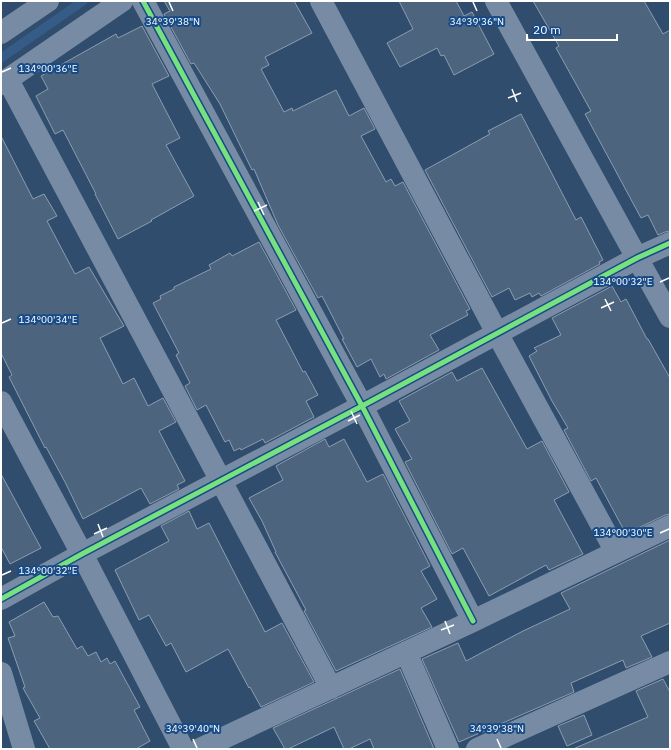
<svg xmlns="http://www.w3.org/2000/svg" width="671" height="750" font-family="'IBM Plex Sans',sans-serif">
  <rect width="100%" height="100%" fill="#304d6e"/>
  <g fill="none" stroke-linecap="round" stroke-linejoin="round">
    <!-- stream -->
    <path stroke="#355c87" stroke-width="9" d="M 1,58 L 83,1"/>
  </g>
  <!-- building -->
  <path fill="#4c647e" stroke="#8b9db1" d="M 164,1 L 294,1 L 312,33 L 265,57 L 269,65 L 261,69 L 284,112 L 292,108 L 293,111 L 336,90 L 349,116 L 364,108 L 375,129 L 361,136 L 386,182 L 391,179 L 395,186 L 403,182 L 470,309 L 466,311 L 468,315 L 430,335 L 439,350 L 386,379 L 384,374 L 380,377 L 371,359 L 357,367 L 342,339 L 344,339 L 322,296 L 318,298 L 278,225 L 254,169 L 252,170 L 220,104 L 194,63 L 191,64 L 164,14 L 170,11 Z
    M 399,1 L 456,1 L 464,16 L 472,12 L 494,54 L 454,75 L 444,55 L 441,56 L 437,48 L 400,67 L 387,43 L 413,29 Z
    M 533,1 L 644,1 L 663,34 L 670,30 L 670,231 L 665,232 L 658,235 L 648,215 L 641,218 L 585,114 L 591,111 L 556,48 L 559,46 Z
    M 142,26 L 169,76 L 152,84 L 180,138 L 166,145 L 194,196 L 151,220 L 152,221 L 118,239 L 95,194 L 96,194 L 63,130 L 55,134 L 36,96 L 48,89 L 41,76 L 116,34 L 118,38 Z
    M 521,114 L 576,220 L 581,217 L 603,260 L 599,262 L 600,264 L 541,296 L 539,293 L 532,297 L 530,293 L 515,300 L 509,288 L 492,297 L 425,170 L 490,134 L 488,131 Z
    M 1,136 L 33,199 L 44,194 L 57,216 L 47,221 L 75,274 L 89,267 L 124,326 L 100,338 L 123,384 L 134,378 L 148,406 L 163,398 L 176,422 L 159,431 L 185,481 L 177,485 L 179,489 L 150,504 L 141,488 L 83,519 L 65,482 L 46,447 L 45,448 L 9,377 L 12,375 L 1,353 Z
    M 259,242 L 296,310 L 276,320 L 303,372 L 305,371 L 318,395 L 306,401 L 314,417 L 265,443 L 263,439 L 241,450 L 240,448 L 234,451 L 229,440 L 225,442 L 206,405 L 197,410 L 185,386 L 190,383 L 176,355 L 179,353 L 153,303 L 161,299 L 160,296 L 174,289 L 174,287 L 211,269 L 209,265 L 230,253 L 232,256 Z
    M 612,286 L 621,302 L 626,299 L 647,339 L 648,339 L 670,378 L 670,514 L 665,515 L 626,534 L 596,478 L 591,481 L 564,430 L 568,428 L 552,401 L 529,356 L 537,351 L 534,348 L 561,335 L 552,318 Z
    M 482,368 L 527,449 L 542,441 L 569,492 L 554,500 L 583,554 L 549,570 L 546,565 L 489,596 L 463,548 L 452,554 L 405,462 L 412,459 L 395,429 L 410,421 L 399,401 L 452,372 L 457,381 Z
    M 325,439 L 329,447 L 344,439 L 367,482 L 383,474 L 430,566 L 421,571 L 437,599 L 421,608 L 432,627 L 336,671 L 304,611 L 306,610 L 275,552 L 276,552 L 262,521 L 249,498 L 283,480 L 276,466 Z
    M 1,474 L 41,548 L 10,564 L 1,547 Z
    M 189,511 L 197,529 L 209,523 L 239,582 L 265,632 L 282,623 L 314,682 L 261,707 L 250,687 L 249,688 L 228,649 L 186,672 L 171,643 L 166,646 L 149,615 L 139,620 L 115,570 L 169,541 L 161,526 Z
    M 670,540 L 670,623 L 641,636 L 652,657 L 626,668 L 623,660 L 571,683 L 574,692 L 459,742 L 422,659 L 458,643 L 466,661 L 523,631 L 570,609 L 561,593 Z
    M 44,602 L 53,617 L 58,616 L 77,649 L 82,646 L 88,656 L 96,652 L 101,662 L 107,658 L 110,664 L 115,661 L 140,707 L 134,710 L 150,741 L 136,749 L 50,749 L 34,721 L 40,718 L 23,688 L 25,687 L 8,638 L 15,636 L 9,622 Z
    M 400,669 L 434,749 L 374,749 L 370,739 L 349,749 L 344,749 L 334,727 L 288,749 L 285,749 L 273,728 Z
    M 663,679 L 670,692 L 670,749 L 573,749 L 648,717 L 636,691 Z
    M 584,715 L 592,735 L 567,746 L 558,726 Z"/>
  <g fill="none" stroke-linecap="round" stroke-linejoin="round">
    <!-- minor -->
    <path stroke="#778ca4" stroke-width="22" d="M 143,1 L 362,406 L 473,621
      M 321,1 L 497,333 L 616,552
      M 496,1 L 637,258 L 670,317
      M 1,33 L 48,1
      M 8,80 L 331,688
      M 1,84 L 122,1
      M 1,402 L 82,554 L 183,749
      M 1,599 L 82,554 L 362,406 L 637,258 L 670,243
      M 406,652 L 448,749
      M 1,673 L 24,749
      M 200,749 L 473,621 L 670,526
      M 477,749 L 670,662"/>
    <defs>
      <path id="cycleway" d="M 143,1 L 362,406 L 473,621
        M 1,599 L 82,554 L 362,406 L 637,258 L 670,243"/>
    </defs>
    <!-- cycleway casing -->
    <use href="#cycleway" stroke="#164b88" stroke-width="8"/>
    <!-- cycleway -->
    <use href="#cycleway" stroke="#77e17e" stroke-width="5"/>
  </g>
  <!-- ticks -->
  <path fill="none" stroke="#fff" stroke-width="1.5" d="M 169,2 L 173,11M 473,2 L 477,11M 2,72 L 11,68M 512,89 L 517,102M 508,98 L 521,93M 258,202 L 264,215M 254,211 L 267,205M 660,282 L 669,278M 605,299 L 611,311M 601,308 L 614,302M 2,323 L 11,319M 351,411 L 357,424M 348,421 L 360,415M 98,524 L 103,537M 660,533 L 669,529M 94,534 L 107,528M 2,575 L 11,571M 445,621 L 450,634M 441,630 L 454,625M 193,739 L 197,748M 497,739 L 501,748"/>
  <g font-size="10" text-anchor="middle" fill="#fff" stroke="#164b88" stroke-width="4" stroke-linejoin="round" paint-order="stroke">
    <text x="173" y="25">34°39'38"N</text>
    <text x="477" y="25">34°39'36"N</text>
    <text x="48" y="72">134°00'36"E</text>
    <text x="623" y="285">134°00'32"E</text>
    <text x="48" y="323">134°00'34"E</text>
    <text x="623" y="536">134°00'30"E</text>
    <text x="48" y="574">134°00'32"E</text>
    <text x="193" y="732">34°39'40"N</text>
    <text x="497" y="732">34°39'38"N</text>
  </g>
  <!-- border -->
  <rect width="671" height="750" fill="none" stroke="#ffffff" stroke-width="4"/>
  <!-- scale -->
  <path d="M527 34v6h90v-6" fill="none" stroke="#ffffff" stroke-width="2"/>
  <text x="533" y="34" font-size="12" fill="#ffffff" stroke="#164b88" stroke-width="3" paint-order="stroke">20 m</text>
</svg>
